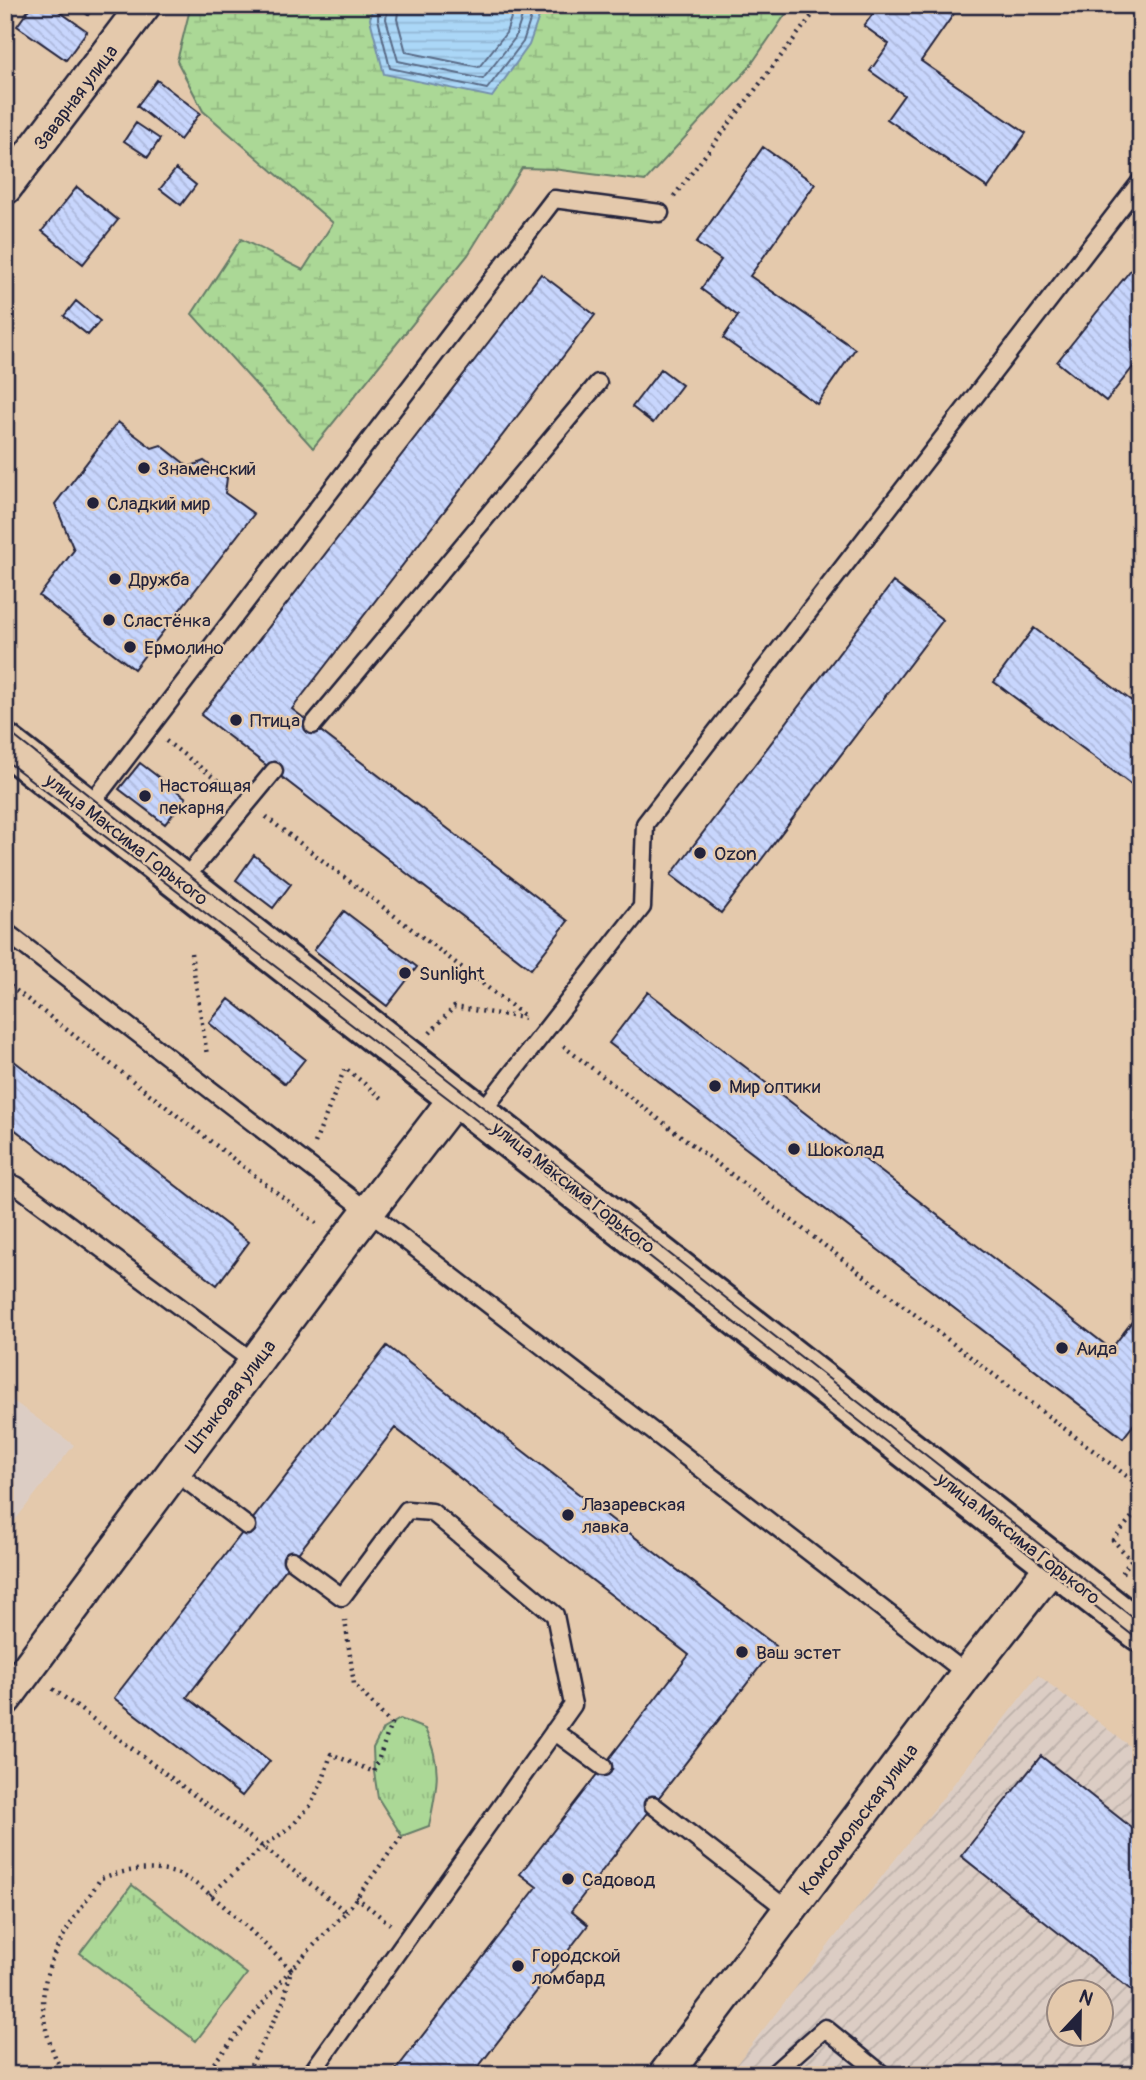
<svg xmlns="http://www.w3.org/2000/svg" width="1146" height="2080" font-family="Pangolin,sans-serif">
  <defs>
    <pattern id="industrial-furrows" width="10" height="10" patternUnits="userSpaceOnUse" patternTransform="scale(1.75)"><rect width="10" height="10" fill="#dccdc4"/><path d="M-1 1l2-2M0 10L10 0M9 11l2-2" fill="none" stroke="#bcb0a9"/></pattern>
    <pattern id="wetland-marsh" width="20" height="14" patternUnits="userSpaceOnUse" patternTransform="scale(1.75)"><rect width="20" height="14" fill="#abd896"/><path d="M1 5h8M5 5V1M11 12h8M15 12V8" fill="none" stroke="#93b982"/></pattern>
    <pattern id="park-tufts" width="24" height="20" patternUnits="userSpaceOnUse" patternTransform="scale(1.75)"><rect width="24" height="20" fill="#abd896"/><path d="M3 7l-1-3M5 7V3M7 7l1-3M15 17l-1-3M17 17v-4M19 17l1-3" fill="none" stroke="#93b982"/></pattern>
    <pattern id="water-rules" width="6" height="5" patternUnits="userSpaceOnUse" patternTransform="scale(1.75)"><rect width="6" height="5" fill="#abd7f7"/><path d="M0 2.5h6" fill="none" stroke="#93b8d5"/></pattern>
    <pattern id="building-back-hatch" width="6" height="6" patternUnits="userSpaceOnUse" patternTransform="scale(1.75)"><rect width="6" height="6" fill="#c8d6fd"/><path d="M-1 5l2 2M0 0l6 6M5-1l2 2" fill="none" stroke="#acb7da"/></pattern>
  </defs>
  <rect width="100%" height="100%" fill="#e4c9ac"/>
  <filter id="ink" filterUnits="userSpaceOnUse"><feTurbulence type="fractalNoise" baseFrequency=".0143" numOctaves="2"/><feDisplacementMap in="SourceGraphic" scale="14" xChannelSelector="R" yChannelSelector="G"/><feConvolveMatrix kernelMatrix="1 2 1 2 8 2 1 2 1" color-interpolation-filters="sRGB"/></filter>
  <g filter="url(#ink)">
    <!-- built -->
    <path fill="#dccdc4" d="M 5,1395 L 74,1445 L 5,1533 Z"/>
    <!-- industrial -->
    <path fill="url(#industrial-furrows)" fill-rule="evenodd" d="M 1038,1675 L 1141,1755 L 1141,2075 L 728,2075 ZM 1058,1993 L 1100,1993 L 1100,2035 L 1058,2035 Z"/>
    <!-- wetland -->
    <path fill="url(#wetland-marsh)" stroke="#667d68" stroke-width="2" d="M 191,5 L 792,5 L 748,69 L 645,181 L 553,169 L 522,168 L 468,255 L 313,448 L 192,314 L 241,239 L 303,270 L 333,223 L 203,111 L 177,61 Z"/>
    <!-- park -->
    <path fill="url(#park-tufts)" stroke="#667d68" stroke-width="2" d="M 400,1719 L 425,1729 C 443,1767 437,1787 429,1826 L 402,1836 L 378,1798 L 374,1772 L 373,1748 L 383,1729 Z
      M 132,1885 L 247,1974 L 196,2041 L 80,1953 Z"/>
    <!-- water -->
    <path fill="url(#water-rules)" stroke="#748fac" stroke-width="2" d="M 373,5 L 543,5 L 529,45 L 492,97 L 384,74 L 370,19 Z"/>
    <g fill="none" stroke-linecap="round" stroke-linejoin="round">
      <!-- shore -->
      <path stroke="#596a86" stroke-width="2" d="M 379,5 L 378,19 L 390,68 L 487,89 L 523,42 L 535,5
        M 388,5 L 386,19 L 398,61 L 483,79 L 515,38 L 526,5
        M 399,5 L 397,19 L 406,52 L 479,67 L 506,33 L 515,5"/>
    </g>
    <!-- building -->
    <path fill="url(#building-back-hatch)" stroke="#22223b" stroke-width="2" d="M 32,5 L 50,5 L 87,31 L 66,60 L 17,26 Z
      M 75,5 L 96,5 L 88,15 Z
      M 879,5 L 960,5 L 921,61 L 1026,133 L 988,188 L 887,119 L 904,95 L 870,71 L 889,44 L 864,26 Z
      M 157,80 L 200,113 L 180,140 L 137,106 Z
      M 136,123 L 160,139 L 148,157 L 124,141 Z
      M 763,147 L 815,184 L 750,276 L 855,349 L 817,404 L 723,338 L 738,316 L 701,289 L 721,260 L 696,243 Z
      M 176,169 L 196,185 L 181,205 L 160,189 Z
      M 77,187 L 118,220 L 83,264 L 42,231 Z
      M 1141,257 L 1141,357 L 1106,401 L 1057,362 Z
      M 541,274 L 595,315 L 292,709 L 568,921 L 531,969 L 201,715 Z
      M 76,301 L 100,321 L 88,335 L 64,316 Z
      M 661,369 L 682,385 L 653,423 L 632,407 Z
      M 118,422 L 152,448 L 161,445 L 189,467 L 204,461 L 227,478 L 225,493 L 254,514 L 134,669 L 39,596 L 74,550 L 55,504 Z
      M 893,582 L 943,620 L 721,913 L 671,875 Z
      M 1034,628 L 1141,708 L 1141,792 L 994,682 Z
      M 140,763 L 186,798 L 165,824 L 119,789 Z
      M 254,855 L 291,884 L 273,908 L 236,880 Z
      M 344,911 L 417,967 L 387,1006 L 314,950 Z
      M 648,992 L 1111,1349 L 1141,1310 L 1141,1415 L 1123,1438 L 609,1043 Z
      M 229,999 L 305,1059 L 285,1084 L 209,1023 Z
      M 5,1054 L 249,1242 L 217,1285 L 5,1122 Z
      M 387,1346 L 776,1646 L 571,1911 L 588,1925 L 472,2075 L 392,2075 L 537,1887 L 520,1874 L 689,1655 L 395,1428 L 187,1697 L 270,1761 L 242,1796 L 114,1698 Z
      M 1041,1756 L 1141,1835 L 1141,1998 L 961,1856 Z"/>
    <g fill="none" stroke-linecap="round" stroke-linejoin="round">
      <defs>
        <path id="service" d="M 313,725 L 598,383
          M 88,808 L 554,199 L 660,213
          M 182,882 L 274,771
          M 5,931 L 967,1674
          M 480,1114 L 642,907 L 645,824 L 1141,181
          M 5,1183 L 16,1185 L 255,1363
          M 174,1471 L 247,1526
          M 292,1560 L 342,1597 L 407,1510 L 432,1512 L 555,1615 L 573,1705 L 310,2075
          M 554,1731 L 603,1767
          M 653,1805 L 789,1911
          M 772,2075 L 825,2028 L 883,2075"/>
        <path id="minor" d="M 5,188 L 144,5
          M 5,1699 L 343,1244 L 457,1096
          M 665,2075 L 967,1674 L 1053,1565"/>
        <path id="secondary" d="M 5,744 L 1141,1632"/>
      </defs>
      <!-- service casing -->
      <use href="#service" stroke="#22223b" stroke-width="21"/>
      <!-- minor casing -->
      <use href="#minor" stroke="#22223b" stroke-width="37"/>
      <!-- secondary casing -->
      <use href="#secondary" stroke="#22223b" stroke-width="44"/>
      <!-- path -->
      <path stroke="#22223b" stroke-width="4.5" stroke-dasharray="2 5" stroke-linecap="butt" d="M 674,196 L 820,5
        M 166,741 L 229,789
        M 266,817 L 526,1017
        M 191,953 L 207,1055
        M 5,982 L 320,1226
        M 430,1033 L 454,1007 L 524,1018
        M 563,1046 L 1141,1487
        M 315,1143 L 345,1068 L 382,1098
        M 1122,1573 L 1131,1560 L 1113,1540 L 1141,1506
        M 53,1689 L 263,1847 L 346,1912 L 291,1969 L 204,2075
        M 210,1895 L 263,1847 L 292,1826 L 310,1806 L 323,1780 L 331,1754 L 374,1772 L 391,1724 L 354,1684 L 345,1620
        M 356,1897 L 390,1924
        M 346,1912 L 402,1836
        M 65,2075 C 58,2066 55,2056 51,2046 C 26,1977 65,1933 101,1878 C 125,1870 150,1866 175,1873 C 203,1880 266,1947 291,1969 L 284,2000 L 246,2075"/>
      <!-- service -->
      <use href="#service" stroke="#e4c9ac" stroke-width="16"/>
      <!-- minor -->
      <use href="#minor" stroke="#e4c9ac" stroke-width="32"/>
      <!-- secondary -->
      <use href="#secondary" stroke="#e4c9ac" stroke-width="38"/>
      <!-- tram -->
      <path stroke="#22223b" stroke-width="2" d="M 5,541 L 5,553
        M 5,729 L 344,998 L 1141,1624
        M 5,760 L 453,1102 L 1141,1642"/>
    </g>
  </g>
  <!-- markers -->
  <g fill="#22223b" stroke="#e4c9ac" stroke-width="2.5">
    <circle cx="144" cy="468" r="7"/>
    <circle cx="93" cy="503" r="7"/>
    <circle cx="115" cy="579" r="7"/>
    <circle cx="109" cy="620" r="7"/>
    <circle cx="130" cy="647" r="7"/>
    <circle cx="236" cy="720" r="7"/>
    <circle cx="145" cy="796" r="7"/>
    <circle cx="700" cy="853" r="7"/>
    <circle cx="405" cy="973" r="7"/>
    <circle cx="715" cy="1086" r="7"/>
    <circle cx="794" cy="1149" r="7"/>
    <circle cx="1062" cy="1348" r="7"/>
    <circle cx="568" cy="1515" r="7"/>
    <circle cx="742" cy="1652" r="7"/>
    <circle cx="568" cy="1879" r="7"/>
    <circle cx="518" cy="1966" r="7"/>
  </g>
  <g text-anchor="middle" stroke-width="5" stroke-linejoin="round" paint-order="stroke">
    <!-- street labels -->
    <g font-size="19" fill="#22223b" stroke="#e4c9ac">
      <text transform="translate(75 97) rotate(-53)" y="7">Заварная улица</text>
      <text transform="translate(127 839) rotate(38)" y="7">улица Максима Горького</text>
      <text transform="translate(574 1187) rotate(38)" y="7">улица Максима Горького</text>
      <text transform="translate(230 1396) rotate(-53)" y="7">Штыковая улица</text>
      <text transform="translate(1019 1538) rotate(38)" y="7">улица Максима Горького</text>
      <text transform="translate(858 1819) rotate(-53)" y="7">Комсомольская улица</text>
    </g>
    <!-- poi labels -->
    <g font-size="19" fill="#22223b" stroke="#e4c9ac" text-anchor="start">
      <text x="158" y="475">Знаменский</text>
      <text x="107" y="510">Сладкий мир</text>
      <text x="129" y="586">Дружба</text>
      <text x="123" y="627">Сластёнка</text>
      <text x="144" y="654">Ермолино</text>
      <text x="250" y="727">Птица</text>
      <text x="159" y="792">Настоящая<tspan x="159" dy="22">пекарня</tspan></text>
      <text x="714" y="860">Ozon</text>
      <text x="419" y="980">Sunlight</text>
      <text x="729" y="1093">Мир оптики</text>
      <text x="808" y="1156">Шоколад</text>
      <text x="1076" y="1355">Аида</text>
      <text x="582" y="1511">Лазаревская<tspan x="582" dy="22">лавка</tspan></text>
      <text x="756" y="1659">Ваш эстет</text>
      <text x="582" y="1886">Садовод</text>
      <text x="532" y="1962">Городской<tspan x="532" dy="22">ломбард</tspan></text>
    </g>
  </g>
  <!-- margin -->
  <rect width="1146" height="2080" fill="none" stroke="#e4c9ac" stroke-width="28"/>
  <rect x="14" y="14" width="1118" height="2052" fill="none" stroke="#22223b" stroke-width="2.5" filter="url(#ink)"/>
  <!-- north arrow -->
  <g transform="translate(1080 2013) rotate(22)"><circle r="33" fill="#e4c9ac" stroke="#96867f" stroke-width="2"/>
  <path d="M0-5L12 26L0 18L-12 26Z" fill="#22223b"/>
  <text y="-10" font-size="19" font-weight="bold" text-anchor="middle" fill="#22223b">N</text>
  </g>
</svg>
